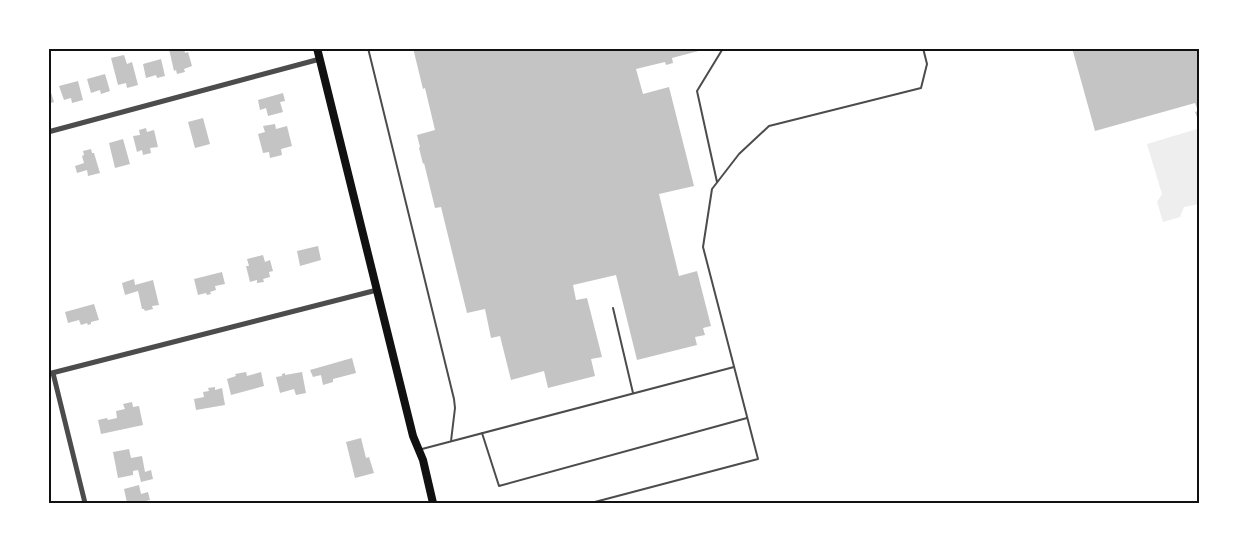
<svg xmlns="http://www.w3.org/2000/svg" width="1247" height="551" font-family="'Noto Sans',sans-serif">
  <rect width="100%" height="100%" fill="#fff"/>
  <!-- green -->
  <path fill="#eee" d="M 1197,129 L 1199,134 L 1199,204 L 1184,207 L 1180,217 L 1163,222 L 1157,202 L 1162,194 L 1147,144 Z"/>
  <!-- building -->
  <path fill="#c4c4c4" d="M 174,48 L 184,48 L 185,53 L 188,52 L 192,66 L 184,69 L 185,72 L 177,74 L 176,70 L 174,71 L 169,49 Z
    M 413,48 L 710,48 L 672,58 L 673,63 L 666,65 L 665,62 L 636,69 L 643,94 L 669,87 L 694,186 L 659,194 L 679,276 L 697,271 L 711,326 L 703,328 L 705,335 L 695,337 L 697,345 L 637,360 L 616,275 L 573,285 L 576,300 L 587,298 L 602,357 L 591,359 L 595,376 L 548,388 L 544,371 L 511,380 L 500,336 L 491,338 L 485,309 L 467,313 L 441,207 L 435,208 L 424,163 L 423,164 L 419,148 L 420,147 L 417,135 L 435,130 L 425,88 L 423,89 Z
    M 1072,48 L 1199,48 L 1199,122 L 1195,112 L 1198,111 L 1195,103 L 1095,131 Z
    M 124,55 L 127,64 L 132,62 L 137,81 L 138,85 L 127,88 L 126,83 L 118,85 L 111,58 Z
    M 161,59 L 165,76 L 157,78 L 156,75 L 146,78 L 143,64 Z
    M 105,74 L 110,91 L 101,94 L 100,90 L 91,93 L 87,79 Z
    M 78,81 L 83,100 L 72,103 L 71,98 L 64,100 L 59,86 Z
    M 48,89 L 50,89 L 54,102 L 48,104 Z
    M 283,93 L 285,101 L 280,102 L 283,112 L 268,116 L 266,108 L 260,110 L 258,100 Z
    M 203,118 L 210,144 L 195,148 L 188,122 Z
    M 275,124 L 276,129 L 287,126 L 292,146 L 281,149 L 282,155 L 270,158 L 269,152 L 263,153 L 258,134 L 265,132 L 263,126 Z
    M 146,128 L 147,132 L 154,130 L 158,147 L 150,148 L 151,153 L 143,155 L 142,150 L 137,152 L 133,136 L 140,135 L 139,130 Z
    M 123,139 L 130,164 L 115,168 L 109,143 Z
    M 91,149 L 92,153 L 94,153 L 100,173 L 88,176 L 87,170 L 77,173 L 75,166 L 84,163 L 82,156 L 84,155 L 83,151 Z
    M 318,246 L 321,260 L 300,266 L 297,251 Z
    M 263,255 L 265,262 L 270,260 L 273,271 L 269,272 L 270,277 L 263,279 L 264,282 L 257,283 L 257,280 L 250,282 L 246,266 L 249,266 L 247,259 Z
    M 222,272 L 225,284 L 215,286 L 216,290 L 210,292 L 211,294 L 207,295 L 206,293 L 198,295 L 194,279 Z
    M 134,279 L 135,285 L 153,280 L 159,305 L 152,306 L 153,309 L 145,311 L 144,309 L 142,309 L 138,291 L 125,295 L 122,283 Z
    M 94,304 L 99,320 L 91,322 L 91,324 L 88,325 L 87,323 L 81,325 L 79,320 L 68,323 L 65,312 Z
    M 352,358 L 356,373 L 333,379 L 333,382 L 323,385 L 321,375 L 313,377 L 310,370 Z
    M 246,372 L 247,376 L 261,372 L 264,386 L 231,395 L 227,379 L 236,376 L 235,374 Z
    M 302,372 L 306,393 L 296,395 L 294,389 L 280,393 L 276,377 L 282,376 L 282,374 L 285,373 L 285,375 Z
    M 215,387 L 215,390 L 222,388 L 225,405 L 196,410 L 194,399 L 204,397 L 203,392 L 209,391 L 208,388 Z
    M 132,402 L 133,407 L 139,406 L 143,425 L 101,434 L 98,420 L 107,418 L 108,420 L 117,418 L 116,411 L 125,409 L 123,404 Z
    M 361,438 L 366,458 L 369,457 L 374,473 L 355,478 L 346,442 Z
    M 129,449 L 131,458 L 142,456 L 145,472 L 151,470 L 153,479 L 141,482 L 138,470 L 133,471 L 133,475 L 118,478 L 113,452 Z
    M 139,485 L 141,494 L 148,492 L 150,500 L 146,501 L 146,503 L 127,503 L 124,489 Z"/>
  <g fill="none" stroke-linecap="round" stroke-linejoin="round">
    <!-- service -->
    <path stroke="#4c4c4c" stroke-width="2" d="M 368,48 L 454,399 L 455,408 L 451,441
      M 717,182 L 697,91 L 722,50 L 722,48
      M 613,308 L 633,393
      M 482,433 L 499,486 L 747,418
      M 422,449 L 734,367
      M 591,503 L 758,459 L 703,247 L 712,189 L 739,154 L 769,126 L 921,88 L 927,64 L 923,48"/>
    <!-- minor -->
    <path stroke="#4c4c4c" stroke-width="5" d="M 48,132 L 320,59
      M 53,373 L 85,503
      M 48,374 L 377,290"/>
    <!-- secondary -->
    <path stroke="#111" stroke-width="8" d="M 317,48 L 413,436 L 423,460 L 433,503"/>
  </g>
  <!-- border -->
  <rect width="1247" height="551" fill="none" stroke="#ffffff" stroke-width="99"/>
  <rect x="50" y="50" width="1148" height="452" fill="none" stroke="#111" stroke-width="2"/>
</svg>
